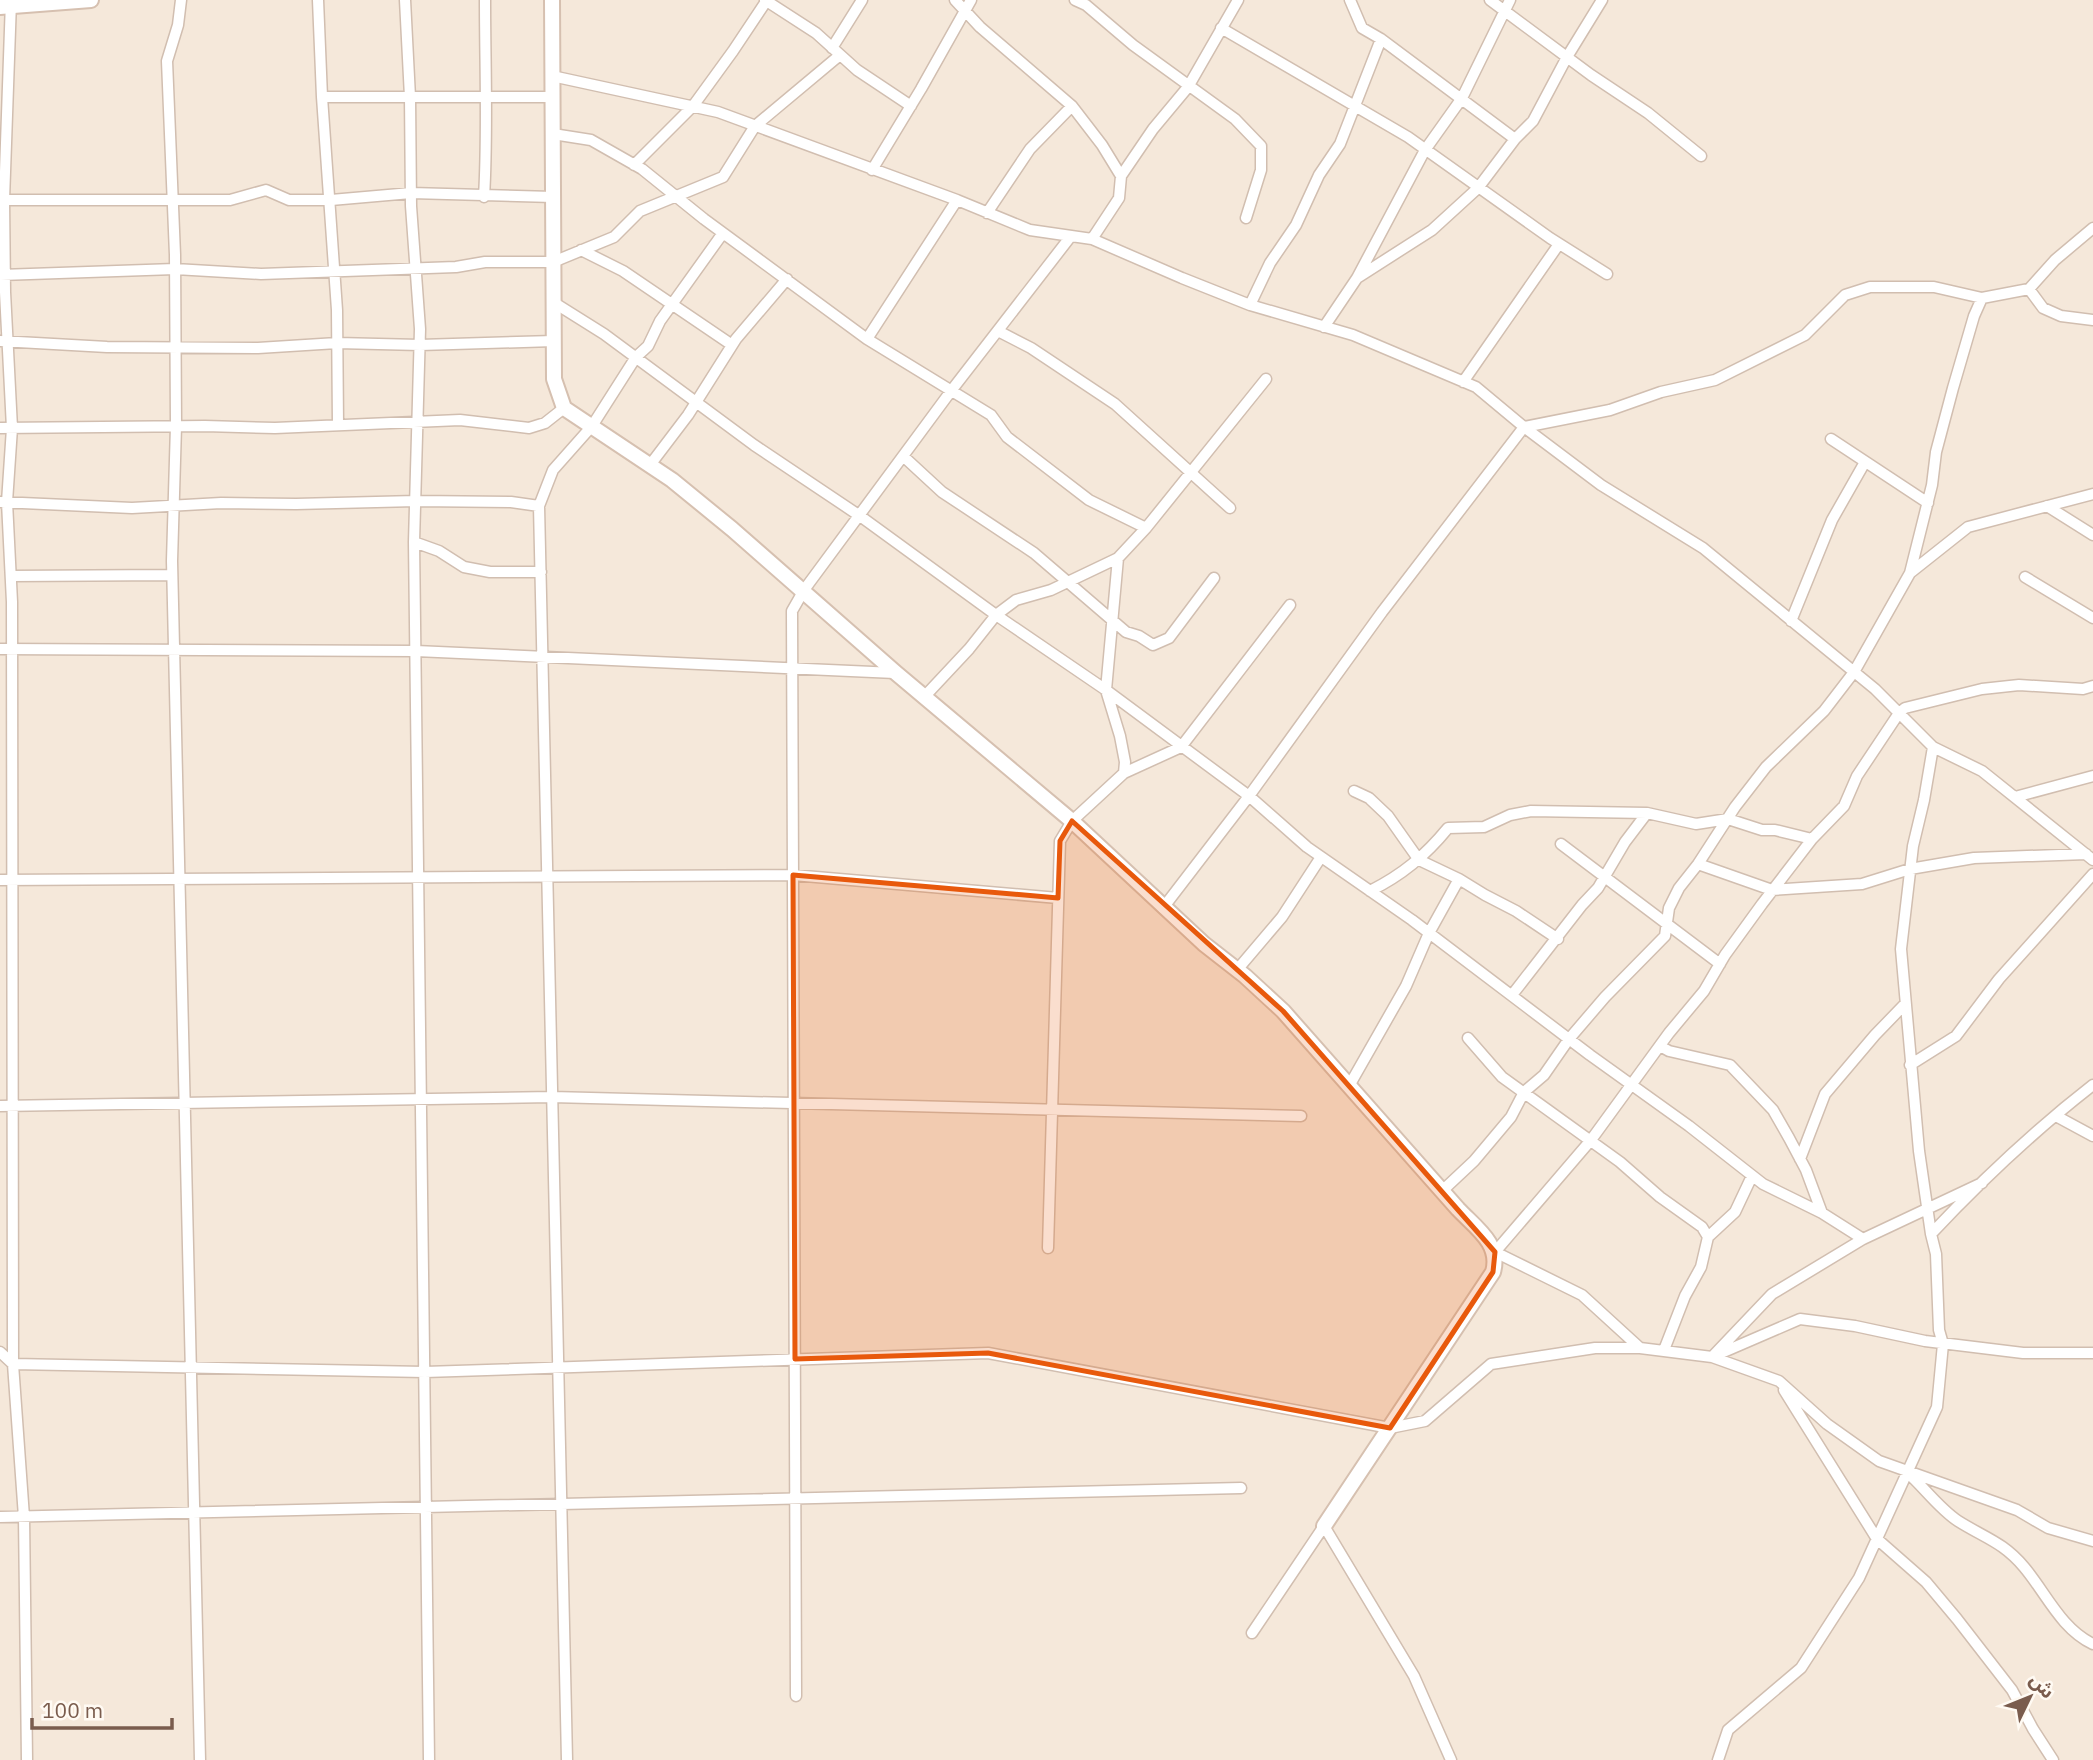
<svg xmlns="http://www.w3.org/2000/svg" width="2093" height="1760" font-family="'IBM Plex Sans','Noto Sans Arabic',sans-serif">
  <rect width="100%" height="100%" fill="#fdf6ec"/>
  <!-- residential -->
  <path fill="#f5e8da" d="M 0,0 L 2093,0 L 2093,1760 L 0,1760 Z"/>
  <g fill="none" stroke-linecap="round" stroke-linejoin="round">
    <defs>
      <path id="street" d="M 181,0 L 178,25 L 167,61 L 175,255 L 176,426 L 172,561 L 200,1760
        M 318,0 L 322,97 L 337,310 L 338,425
        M 405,0 L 410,97 L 411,206 L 420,329 L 414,542 L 429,1760
        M 765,0 L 816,33 L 857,70 L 911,106
        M 955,0 L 980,27 L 1072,106 L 1102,145 L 1121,176 L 1119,198 L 1092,239
        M 1075,0 L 1086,5 L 1133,45 L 1235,119 L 1261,146 L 1261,170 L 1246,218
        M 1350,0 L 1362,28 L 1381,39 L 1515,139
        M 1490,0 L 1591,75 L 1648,113 L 1701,156
        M 11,1 L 4,200 L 5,292 L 12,428 L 7,502 L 12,602 L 13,1364 L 24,1517 L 27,1760
        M 1221,28 L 1408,137 L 1550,238 L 1607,274
        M 832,48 L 862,0
        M 552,76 L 718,112 L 957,200 L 1030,230 L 1092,239 L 1182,278 L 1250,305 L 1353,335 L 1476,387 L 1524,427 L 1601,485 L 1703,548 L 1875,689 L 1933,747 L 1982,771 L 2093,860
        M 322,97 L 553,97
        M 553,134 L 591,140 L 642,169 L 704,219 L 867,339 L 991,415 L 1007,437 L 1089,500 L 1146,528
        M 634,165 L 693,106 L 733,51 L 767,0
        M 872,170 L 921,89 L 971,0
        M 1121,176 L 1153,129 L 1188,87 L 1238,0
        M 484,197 C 488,131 485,66 485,0
        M 4,200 L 230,200 L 266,190 L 289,200 L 331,200 L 411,193 L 553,197
        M 987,213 L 1030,149 L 1072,106
        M 581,250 L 623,271 L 732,345
        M 1,275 L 175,269 L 261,274 L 456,267 L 485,262 L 553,262 L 614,237 L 640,211 L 723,177 L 755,126 L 840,55
        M 1357,278 L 1432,230 L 1478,188 L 1515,139 L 1533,121 L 1567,57 L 1602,0
        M 2029,289 L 2043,308 L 2061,316 L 2093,320
        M 553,302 L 604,334 L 754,445 L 860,516 L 996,615 L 1106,690 L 1249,796 L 1307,847 L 1412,920 L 1590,1055 L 1689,1126 L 1763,1184 L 1822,1213 L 1863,1239
        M 1250,305 L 1270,263 L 1296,225 L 1319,175 L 1340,144 L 1381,39
        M 1324,327 L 1357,278 L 1425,150 L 1462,98 L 1510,0
        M 998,331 L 1031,348 L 1115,404 L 1230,508
        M 867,339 L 957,200
        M 0,341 L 107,347 L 258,348 L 337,343 L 420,345 L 554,341
        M 1463,382 L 1559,244
        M 0,428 L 205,426 L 275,428 L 460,420 L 529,428 L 545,423 L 564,408
        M 1831,439 L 1928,503
        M 903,456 L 942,492 L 1034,553 L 1126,632 L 1139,636 L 1153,645 L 1169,638 L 1214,578
        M 650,465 L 688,415 L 736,339 L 787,279
        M 0,502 L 132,508 L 221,503 L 296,504 L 416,501 L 511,502 L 539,506
        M 2047,506 L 2093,535
        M 414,542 L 439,551 L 464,567 L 490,572 L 541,572
        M 1118,558 L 1106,690 L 1120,736 L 1125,762 L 1124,773
        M 1910,573 L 1932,485 L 1936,452 L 1953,388 L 1974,316 L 1982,298
        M 11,576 L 172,575
        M 2025,577 L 2093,618
        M 1791,621 L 1832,520 L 1865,462
        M 0,649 L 416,651 L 895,673
        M 925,696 L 969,649 L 996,615 L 1016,600 L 1051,590 L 1118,558 L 1146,528 L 1266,379
        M 1354,791 L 1369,798 L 1388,816 L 1419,860 L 1459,879 L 1485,895 L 1516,911 L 1558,939
        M 2015,797 L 2093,776
        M 1561,844 L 1720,964
        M 1698,864 L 1772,890 L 1862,884 L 1910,869 L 1974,858 L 2086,854
        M 0,880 L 793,875 L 1058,898
        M 1370,891 C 1402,875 1425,856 1448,828 L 1484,827 L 1510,815 L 1531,811 L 1647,813 L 1696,824 L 1728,819 L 1762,830 L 1775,830 L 1812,839
        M 1163,908 L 1249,796 L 1382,612 L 1524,427 L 1610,410 L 1661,392 L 1715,380 L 1805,335 L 1845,295 L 1870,287 L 1934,287 L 1982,298 L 2029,289 L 2055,260 L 2093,228
        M 1237,970 L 1282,917 L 1321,857
        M 1512,995 L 1582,905 L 1598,888 L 1625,842 L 1647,813
        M 1468,1038 L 1502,1077 L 1620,1162 L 1660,1197 L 1702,1227 L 1708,1237
        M 1660,1046 L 1669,1051 L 1730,1065 L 1752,1088 L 1773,1110 L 1789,1138 L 1806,1170 L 1822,1213
        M 1910,1065 L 1956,1036 L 1999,979 L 2093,874
        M 1349,1086 L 1406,986 L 1429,933 L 1459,879
        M 0,1106 L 552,1097 L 1301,1116
        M 2056,1116 L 2093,1136
        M 1800,1159 L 1825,1094 L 1875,1035 L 1905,1004
        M 1982,1183 L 1863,1239 L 1772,1294 L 1712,1357 L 1779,1381 L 1827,1424 L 1879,1461 L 2017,1510 L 2048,1528 L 2093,1541
        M 1442,1191 L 1474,1161 L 1511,1117 L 1524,1092 L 1544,1075 L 1569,1039 L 1605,997 L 1665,936 L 1669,908 L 1679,888 L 1698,864 L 1735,807 L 1766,767 L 1824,711 L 1854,672 L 1910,573 L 1968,527 L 2093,494
        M 1931,1234 C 1981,1181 2035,1130 2093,1085
        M 1048,1248 L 1060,841 L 1072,821 L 1124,773 L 1181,747 L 1290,605
        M 1640,1348 L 1582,1295 L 1495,1252 L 1591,1140 L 1669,1033 L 1704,991 L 1725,955 L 1762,904 L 1812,839 L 1844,806 L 1857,776 L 1899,713 L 1905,708 L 1982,689 L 2019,685 L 2083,689 L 2093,686
        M 1664,1350 L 1685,1296 L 1701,1267 L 1708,1237 L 1735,1212 L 1752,1176
        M 0,1352 L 13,1364 L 425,1372 L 988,1353 L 1390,1428 L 1425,1421 L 1491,1364 L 1595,1348 L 1640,1348 L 1712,1357 L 1800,1319 L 1855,1326 L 1925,1341 L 2023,1353 L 2093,1353
        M 1784,1390 L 1877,1539 L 1926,1582 L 1957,1619 L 2012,1690 L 2033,1729 L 2053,1760
        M 1911,1476 C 1926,1490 1941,1510 1958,1521 C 1985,1538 2003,1542 2024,1567 C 2046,1593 2061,1629 2093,1644
        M 0,1517 L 1241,1488
        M 1252,1633 L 1324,1526 L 1414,1676 L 1451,1760
        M 796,1696 L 792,611 L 804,590 L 951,391 L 1071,236
        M 567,1760 L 539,506 L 553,470 L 592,426 L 636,357 L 648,346 L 660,321 L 723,233
        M 1718,1760 L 1728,1730 L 1801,1668 L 1859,1578 L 1937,1407 L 1943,1344 L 1939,1330 L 1936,1254 L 1931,1234 L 1919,1151 L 1901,949 L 1913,846 L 1924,800 L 1933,747"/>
      <path id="secondary" d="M 552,0 L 554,379 L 564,408 L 672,480 L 732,529 L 896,673 L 1072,821 L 1204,944 L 1245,976 L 1283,1011 L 1458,1209 C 1476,1228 1501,1244 1493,1272 L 1324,1526
        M 0,7 L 91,0"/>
    </defs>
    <!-- street casing -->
    <use href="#street" stroke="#d1beb0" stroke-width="13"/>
    <!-- secondary casing -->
    <use href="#secondary" stroke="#d6c0b0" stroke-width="18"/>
    <!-- street -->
    <use href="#street" stroke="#fff" stroke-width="10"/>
    <!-- secondary -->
    <use href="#secondary" stroke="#fff" stroke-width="14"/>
  </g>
  <!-- marked area -->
  <path fill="#e8590c" fill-opacity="0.2" stroke="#e8590c" stroke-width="5" stroke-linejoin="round" d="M 1072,821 L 1283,1011 L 1495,1252 L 1493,1272 L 1390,1428 L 988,1353 L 795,1359 L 793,875 L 1058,898 L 1060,841 Z"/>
  <!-- north arrow -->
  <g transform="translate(2030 1697) rotate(47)" stroke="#fffaf3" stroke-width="5" paint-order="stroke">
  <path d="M0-5L12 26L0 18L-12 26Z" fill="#7a5c4d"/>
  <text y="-10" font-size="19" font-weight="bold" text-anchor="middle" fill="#7a5c4d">ش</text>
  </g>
  <!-- scale -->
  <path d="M32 1718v10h140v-10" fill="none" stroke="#7a5c4d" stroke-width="3.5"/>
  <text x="42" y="1718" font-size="21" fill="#7a5c4d" stroke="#fffaf3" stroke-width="5" paint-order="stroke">100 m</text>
</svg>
